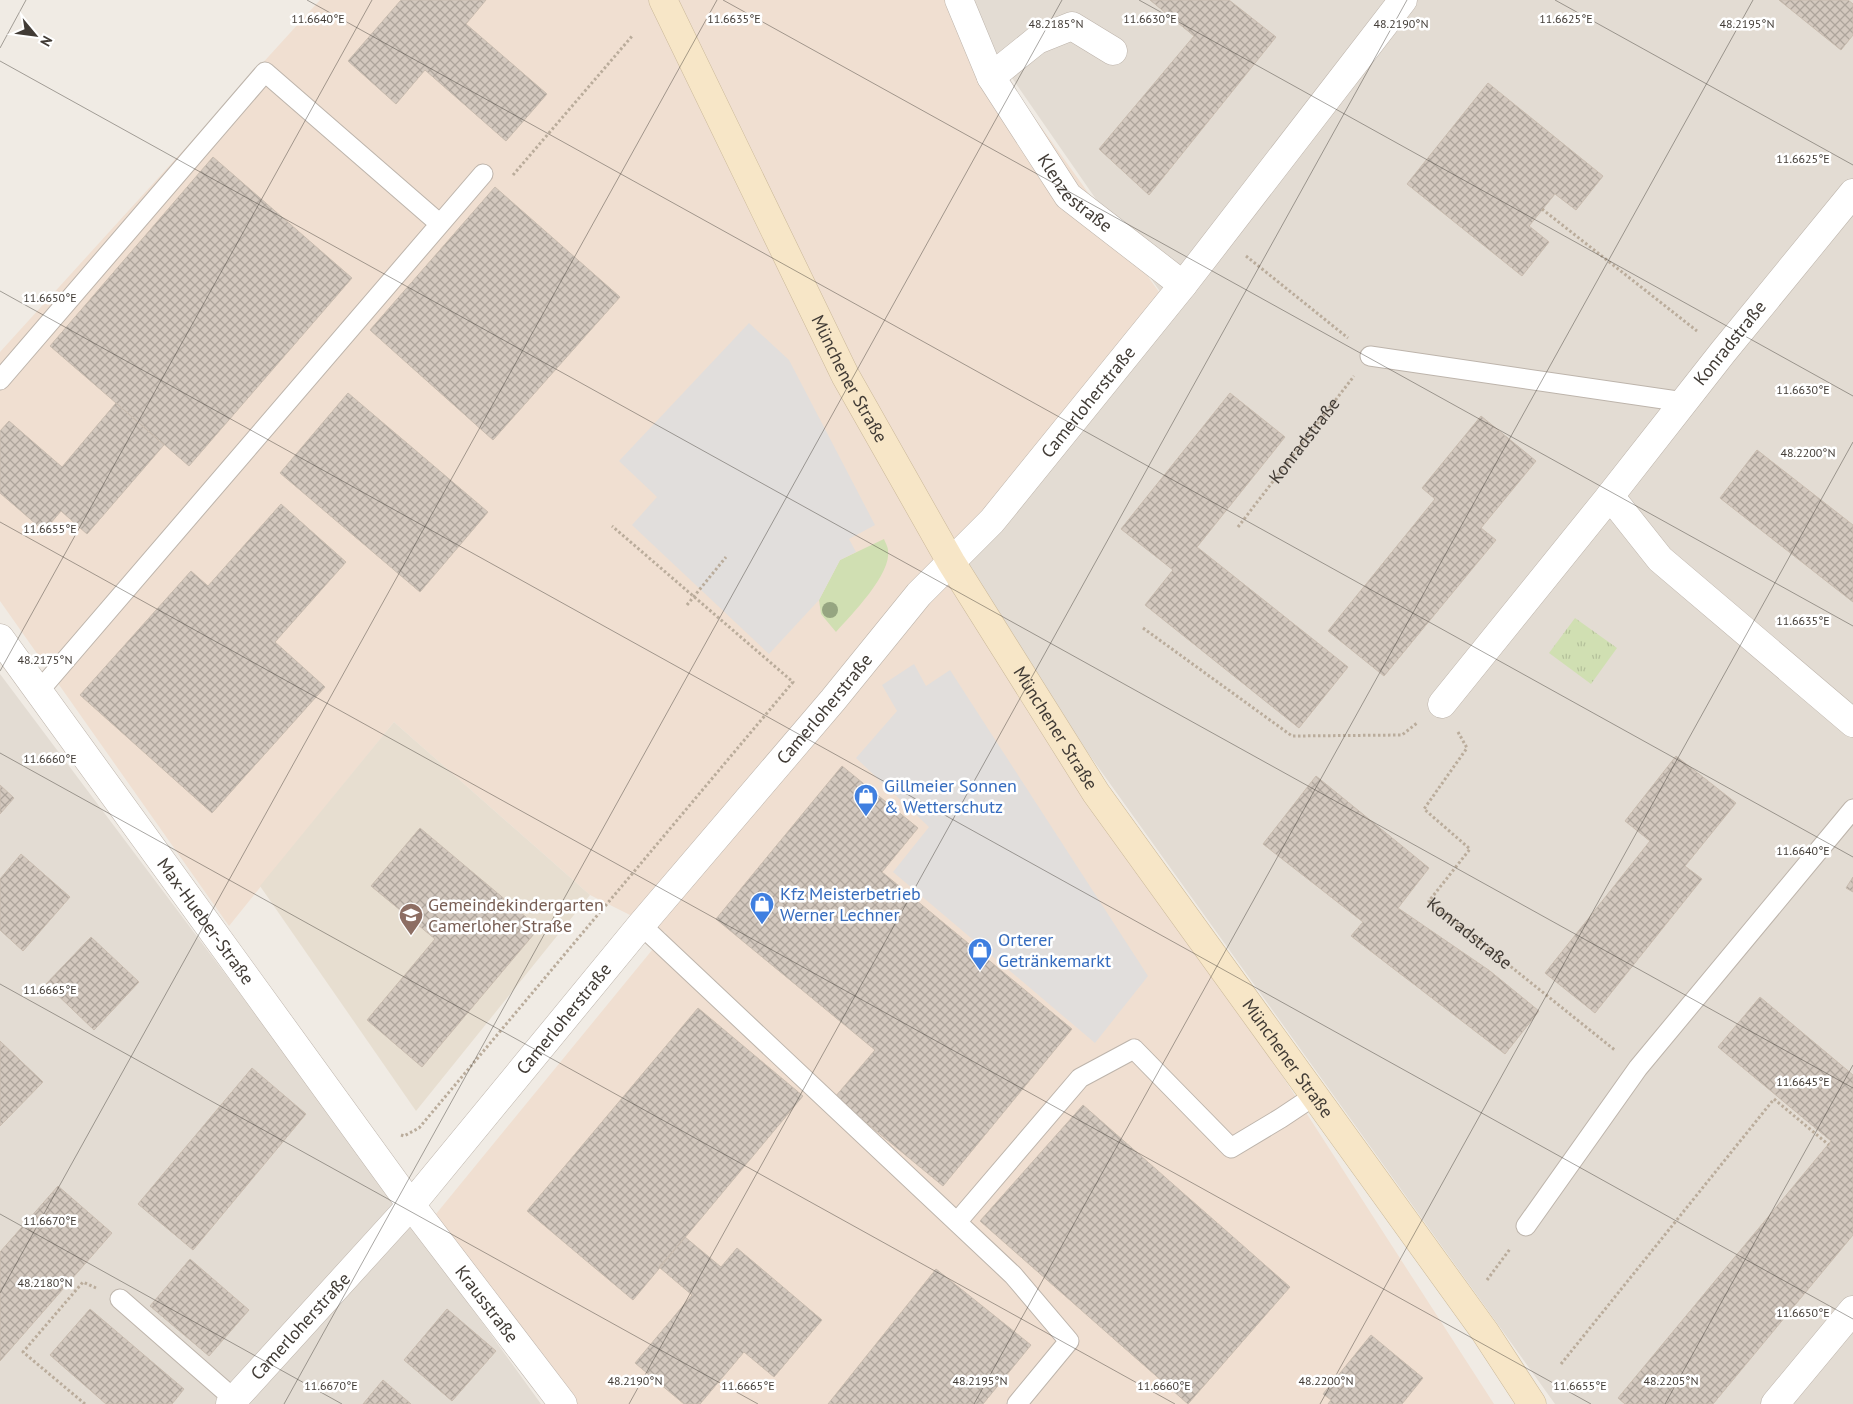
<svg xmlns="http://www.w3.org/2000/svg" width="1853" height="1404" font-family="'PT Sans',sans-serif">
  <defs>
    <pattern id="park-tufts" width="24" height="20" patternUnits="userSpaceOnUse" patternTransform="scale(1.25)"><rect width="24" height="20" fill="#d0dfb2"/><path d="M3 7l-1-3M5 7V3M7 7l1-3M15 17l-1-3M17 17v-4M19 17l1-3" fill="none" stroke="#b4c09a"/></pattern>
    <pattern id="building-cross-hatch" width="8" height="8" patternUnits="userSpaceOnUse" patternTransform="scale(1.25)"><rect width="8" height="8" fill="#d3c8be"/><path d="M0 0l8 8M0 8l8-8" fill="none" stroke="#ada49b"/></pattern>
  </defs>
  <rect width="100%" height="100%" fill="#f0ebe4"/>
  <!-- residential -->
  <path fill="#e3dcd3" d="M 958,0 L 1853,0 L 1853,1404 L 1555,1404 L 951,562 L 1170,306 Z
    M 0,674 L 370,1167 L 541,1404 L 0,1404 Z"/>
  <!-- commercial -->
  <path fill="#f0dfd1" d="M 320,0 L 955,0 L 1024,103 L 1169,306 L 951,562 L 1494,1404 L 568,1404 L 436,1214 L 666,933 L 590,895 L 394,722 L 229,926 L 0,601 L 0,352 Z"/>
  <!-- education -->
  <path fill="#e7ded0" d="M 394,722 L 590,895 L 416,1111 L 260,886 Z"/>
  <!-- grass -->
  <path fill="#d0dfb2" d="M 884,539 C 885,542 888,547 888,550 C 892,574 851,615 836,632 L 821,614 L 819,600 L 840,560 Z"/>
  <!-- park -->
  <path fill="url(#park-tufts)" d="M 1575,618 L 1617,648 L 1591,684 L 1549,653 Z"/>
  <!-- parking -->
  <path fill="#e1dedc" d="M 749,323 L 789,360 L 875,525 L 849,539 L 856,552 L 840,560 L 819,600 L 769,654 L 632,525 L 657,497 L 619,461 Z
    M 914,664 L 926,686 L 950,670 L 1148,976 L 1095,1043 L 893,872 L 929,827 L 856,758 L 897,711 L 882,685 Z"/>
  <!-- building -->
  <path fill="url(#building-cross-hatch)" stroke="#c9bcaf" d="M 401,0 L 486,0 L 466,24 L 547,94 L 506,141 L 425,70 L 396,104 L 348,61 Z
    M 1150,0 L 1229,0 L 1276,37 L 1149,195 L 1099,149 L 1194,36 Z
    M 1779,0 L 1848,0 L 1853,4 L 1853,35 L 1841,50 Z
    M 1488,83 L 1603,176 L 1576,210 L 1555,194 L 1529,226 L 1549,242 L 1522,276 L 1407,184 Z
    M 213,157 L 352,278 L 189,466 L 50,346 Z
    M 495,187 L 620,297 L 493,440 L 370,330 Z
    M 348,393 L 488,512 L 420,592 L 280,473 Z
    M 1230,393 L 1285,437 L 1197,547 L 1348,667 L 1299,728 L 1145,605 L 1173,570 L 1121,529 Z
    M 116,403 L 164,445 L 87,534 L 61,511 L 44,531 L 0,493 L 0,431 L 9,421 L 62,467 Z
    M 1481,416 L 1536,461 L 1481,528 L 1496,540 L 1384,676 L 1328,631 L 1435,499 L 1422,488 Z
    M 1757,450 L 1853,525 L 1853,602 L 1720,498 Z
    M 281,504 L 346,562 L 275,642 L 325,687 L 212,813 L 80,695 L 191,571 L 208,586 Z
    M 1676,756 L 1736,803 L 1685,866 L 1702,879 L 1595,1013 L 1545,973 L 1650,841 L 1625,821 Z
    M 842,766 L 918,828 L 882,872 L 1072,1029 L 943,1186 L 835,1097 L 875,1050 L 716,919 Z
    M 1316,776 L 1429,868 L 1398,908 L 1490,971 L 1539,1011 L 1505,1054 L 1351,936 L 1363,922 L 1263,844 Z
    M 0,785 L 14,798 L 0,814 Z
    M 420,828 L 539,928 L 422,1067 L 367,1020 L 435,939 L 371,886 Z
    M 21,854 L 70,897 L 23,951 L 0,930 L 0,879 Z
    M 1853,877 L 1853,892 L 1846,888 Z
    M 91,937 L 139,982 L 94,1030 L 46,984 Z
    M 1760,997 L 1853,1075 L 1853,1235 L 1713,1404 L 1625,1404 L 1618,1398 L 1831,1141 L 1718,1047 Z
    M 698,1008 L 803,1096 L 633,1300 L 527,1211 Z
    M 0,1041 L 43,1082 L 0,1126 Z
    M 252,1068 L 306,1114 L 193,1250 L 138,1204 Z
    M 1083,1105 L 1290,1287 L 1188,1404 L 980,1221 Z
    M 58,1186 L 112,1233 L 0,1361 L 0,1252 Z
    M 685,1237 L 721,1267 L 737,1248 L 822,1320 L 774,1377 L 744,1352 L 700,1404 L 684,1404 L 635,1363 L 692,1295 L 659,1267 Z
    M 190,1259 L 249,1310 L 209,1356 L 150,1306 Z
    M 936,1269 L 1031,1345 L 983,1404 L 828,1404 Z
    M 90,1309 L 184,1389 L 172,1404 L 106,1404 L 50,1355 Z
    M 447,1309 L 496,1351 L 452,1401 L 404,1360 Z
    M 1371,1335 L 1423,1378 L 1402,1404 L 1328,1404 L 1331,1400 L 1323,1394 Z
    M 383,1380 L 411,1404 L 363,1404 Z"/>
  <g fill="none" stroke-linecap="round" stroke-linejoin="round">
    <defs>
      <path id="service" d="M 1370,356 L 1684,402
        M 0,380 L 265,72 L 440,224
        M 39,691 L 483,174
        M 641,925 L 1013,1275 L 1069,1341 L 1017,1404
        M 957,1222 L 1080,1078 L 1134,1049 L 1231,1148 L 1281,1118 L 1314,1096
        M 1526,1226 L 1638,1068 L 1853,809
        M 120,1299 L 234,1399"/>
      <g id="minor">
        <path d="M 959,0 L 991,77"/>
        <path id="s3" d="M 1113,51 L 1072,26 L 1037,40 L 991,77 L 1068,196 L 1183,285"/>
        <path d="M 1853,193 L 1723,352 L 1610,496 L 1660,559 L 1853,723"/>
        <path id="s4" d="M 0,638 L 411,1205 L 563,1404"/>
        <path d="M 1442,704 L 1610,496"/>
        <path id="s5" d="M 230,1404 L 411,1205 L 641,925 L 833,700 L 919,594 L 992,521 L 1183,285 L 1403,0"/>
        <path d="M 1775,1404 L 1853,1310"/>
      </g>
      <g id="secondary">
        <path id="s6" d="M 663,0 L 845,375 L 951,562 L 1096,793 L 1485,1332 L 1532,1404"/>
      </g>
    </defs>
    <!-- service casing -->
    <use href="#service" stroke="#bdb4ab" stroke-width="21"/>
    <!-- minor casing -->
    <use href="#minor" stroke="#bdb4ab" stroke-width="29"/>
    <!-- secondary casing -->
    <use href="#secondary" stroke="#cab899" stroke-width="29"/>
    <!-- path -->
    <g stroke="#baac9b" stroke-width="3" stroke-dasharray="2.5 2.5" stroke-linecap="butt">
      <path d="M 513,175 L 633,35"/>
      <path d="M 1542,209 L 1697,331"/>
      <path d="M 1246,256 L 1348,338"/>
      <path id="s1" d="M 1238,527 L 1354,376"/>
      <path d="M 687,605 L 726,557"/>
      <path d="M 1143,628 L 1292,736 L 1402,735 L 1417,723"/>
      <path id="s2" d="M 1458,732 L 1467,748 L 1424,809 L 1470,849 L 1429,901 L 1616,1051"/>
      <path d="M 401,1135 L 404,1136 L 419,1128 L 793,682 L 612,526"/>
      <path d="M 1487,1280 L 1510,1249"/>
      <path d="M 1561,1364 L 1774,1099 L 1829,1145"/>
      <path d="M 85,1404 L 23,1352 L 83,1282 L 96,1288"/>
    </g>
    <!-- service -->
    <use href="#service" stroke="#fff" stroke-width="19"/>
    <!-- minor -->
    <use href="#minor" stroke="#fff" stroke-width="28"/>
    <!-- secondary -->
    <use href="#secondary" stroke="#f7e6c7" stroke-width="28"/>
  </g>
  <!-- trees -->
  <circle fill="#96a581" cx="830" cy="610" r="8"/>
  <!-- ticks -->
  <path fill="none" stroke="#413b35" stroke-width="1" stroke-opacity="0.45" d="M 307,0 L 1853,857M 723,0 L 1853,626M 1139,0 L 1853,396M 1555,0 L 1853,165M 0,48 L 26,0M 0,61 L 1853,1088M 0,291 L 1853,1319M 0,522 L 1591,1404M 0,671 L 372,0M 0,753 L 1175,1404M 0,984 L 758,1404M 0,1214 L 342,1404M 0,1293 L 717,0M 284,1404 L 1062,0M 629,1404 L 1407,0M 974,1404 L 1753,0M 1320,1404 L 1853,442M 1665,1404 L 1853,1065"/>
  <!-- icons -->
  <defs>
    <symbol id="shop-pin" viewBox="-11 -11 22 30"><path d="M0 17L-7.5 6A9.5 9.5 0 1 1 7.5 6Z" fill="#3f7fe0" stroke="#fff"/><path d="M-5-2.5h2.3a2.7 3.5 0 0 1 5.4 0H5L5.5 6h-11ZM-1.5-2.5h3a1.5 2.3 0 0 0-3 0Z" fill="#fff"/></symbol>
    <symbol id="school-pin" viewBox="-11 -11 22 30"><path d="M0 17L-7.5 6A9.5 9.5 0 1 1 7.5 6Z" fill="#8d6e63" stroke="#fff"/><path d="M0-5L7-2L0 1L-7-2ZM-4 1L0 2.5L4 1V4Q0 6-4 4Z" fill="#fff"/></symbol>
  </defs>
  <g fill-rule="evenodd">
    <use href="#shop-pin" x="852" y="782" width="28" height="38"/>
    <use href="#shop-pin" x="748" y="890" width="28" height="38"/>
    <use href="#school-pin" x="397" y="901" width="28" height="38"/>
    <use href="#shop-pin" x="966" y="936" width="28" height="38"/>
  </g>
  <g text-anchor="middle" stroke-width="5" stroke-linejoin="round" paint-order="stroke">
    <!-- street labels -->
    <g font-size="18" fill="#413b35" stroke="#fff">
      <text dy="6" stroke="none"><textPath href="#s3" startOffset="289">Klenzestraße</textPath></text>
      <text transform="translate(1730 343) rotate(-51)" y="6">Konradstraße</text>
      <text dy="6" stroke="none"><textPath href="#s6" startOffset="422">Münchener Straße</textPath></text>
      <text dy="6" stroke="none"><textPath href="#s5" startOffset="1320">Camerloherstraße</textPath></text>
      <text dy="6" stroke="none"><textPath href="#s1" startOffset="109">Konradstraße</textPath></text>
      <text dy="6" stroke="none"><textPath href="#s5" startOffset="915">Camerloherstraße</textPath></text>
      <text dy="6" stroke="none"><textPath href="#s6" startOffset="828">Münchener Straße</textPath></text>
      <text dy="6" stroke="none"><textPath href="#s4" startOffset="350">Max-Hueber-Straße</textPath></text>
      <text dy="6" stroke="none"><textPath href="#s2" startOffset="272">Konradstraße</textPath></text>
      <text dy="6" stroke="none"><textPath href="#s5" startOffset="510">Camerloherstraße</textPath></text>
      <text dy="6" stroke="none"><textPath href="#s6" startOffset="1232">Münchener Straße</textPath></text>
      <text dy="6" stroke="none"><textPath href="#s4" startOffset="825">Krausstraße</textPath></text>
      <text dy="6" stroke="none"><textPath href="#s5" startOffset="105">Camerloherstraße</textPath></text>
    </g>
    <!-- shop labels -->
    <g font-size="18" fill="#366cbe" stroke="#fff" text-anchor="start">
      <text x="884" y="792">Gillmeier Sonnen<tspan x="884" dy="21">&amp; Wetterschutz</tspan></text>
      <text x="780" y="900">Kfz Meisterbetrieb<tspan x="780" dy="21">Werner Lechner</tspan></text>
      <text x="998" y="946">Orterer<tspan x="998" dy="21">Getränkemarkt</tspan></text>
    </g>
    <!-- education labels -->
    <g font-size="18" fill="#785e54" stroke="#fff" text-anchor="start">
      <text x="428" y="911">Gemeindekindergarten<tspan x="428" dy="21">Camerloher Straße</tspan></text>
    </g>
  </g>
  <g font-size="12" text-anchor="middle" fill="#413b35" stroke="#fff" stroke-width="5" stroke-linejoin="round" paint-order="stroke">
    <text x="1566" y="23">11.6625°E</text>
    <text x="318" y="23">11.6640°E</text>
    <text x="734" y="23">11.6635°E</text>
    <text x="1150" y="23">11.6630°E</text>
    <text x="1056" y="28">48.2185°N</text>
    <text x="1401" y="28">48.2190°N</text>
    <text x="1747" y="28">48.2195°N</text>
    <text x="1803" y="163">11.6625°E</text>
    <text x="50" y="302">11.6650°E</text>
    <text x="1803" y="394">11.6630°E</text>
    <text x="1808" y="457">48.2200°N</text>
    <text x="50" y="533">11.6655°E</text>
    <text x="1803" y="625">11.6635°E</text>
    <text x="45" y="664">48.2175°N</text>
    <text x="50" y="763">11.6660°E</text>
    <text x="1803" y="855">11.6640°E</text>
    <text x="50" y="994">11.6665°E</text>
    <text x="1803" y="1086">11.6645°E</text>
    <text x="50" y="1225">11.6670°E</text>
    <text x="45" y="1287">48.2180°N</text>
    <text x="1803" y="1317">11.6650°E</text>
    <text x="635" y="1385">48.2190°N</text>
    <text x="980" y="1385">48.2195°N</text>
    <text x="1326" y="1385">48.2200°N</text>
    <text x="1671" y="1385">48.2205°N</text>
    <text x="331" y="1390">11.6670°E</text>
    <text x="748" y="1390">11.6665°E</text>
    <text x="1164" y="1390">11.6660°E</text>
    <text x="1580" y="1390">11.6655°E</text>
  </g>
  <!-- north arrow -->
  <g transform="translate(35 35) rotate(119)" stroke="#ffffff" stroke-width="4" paint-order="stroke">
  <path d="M0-4L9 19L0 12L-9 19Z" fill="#413b35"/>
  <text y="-8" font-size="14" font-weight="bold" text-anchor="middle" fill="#413b35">N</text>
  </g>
</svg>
